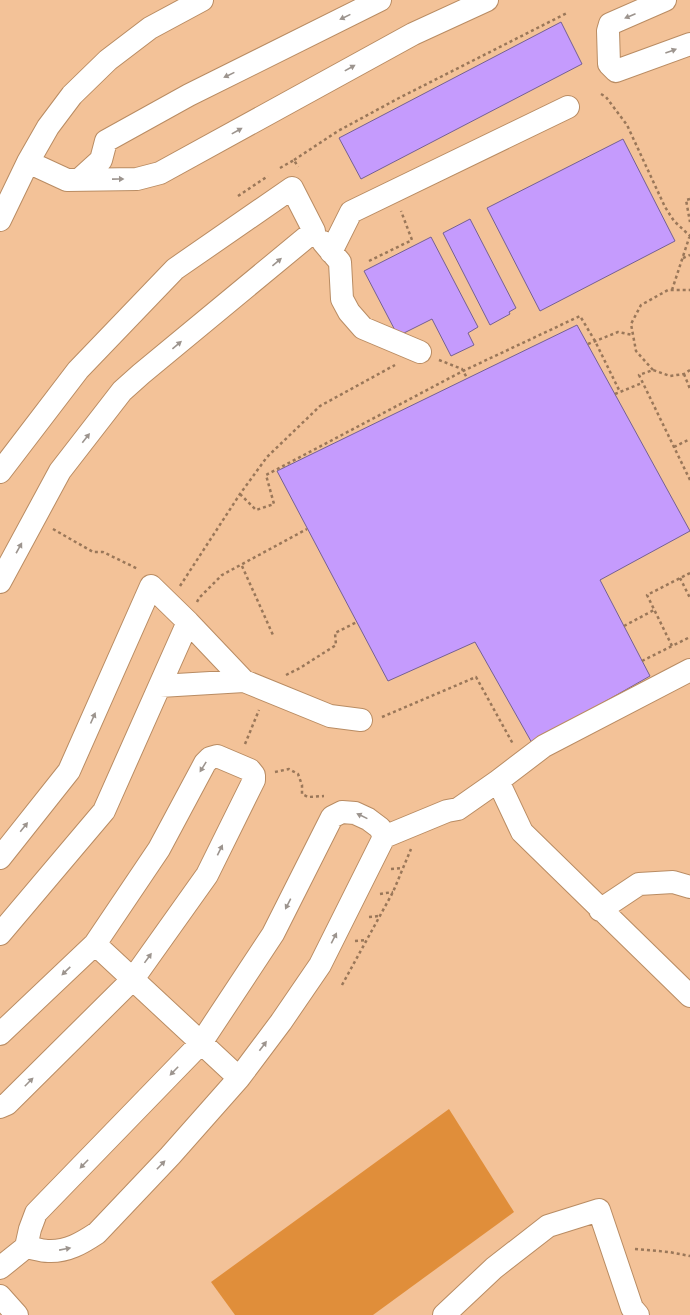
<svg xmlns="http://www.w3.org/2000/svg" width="690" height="1315" font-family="Manrope,sans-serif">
  <rect width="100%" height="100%" fill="#f3c298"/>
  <!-- green -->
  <path fill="#e08e3a" d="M 449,1109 L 514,1212 L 373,1315 L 235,1315 L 211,1282 Z"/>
  <!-- building -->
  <path fill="#c59bfd" stroke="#756192" d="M 561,22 L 582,64 L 361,179 L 339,138 Z
    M 623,139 L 675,241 L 540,311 L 487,208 Z
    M 470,219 L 516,308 L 509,312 L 510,314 L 490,325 L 443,233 Z
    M 431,237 L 478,327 L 468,333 L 474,345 L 451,356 L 432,319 L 398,336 L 364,271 Z
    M 577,325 L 690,531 L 600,580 L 650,676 L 532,743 L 475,642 L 388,681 L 277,471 Z"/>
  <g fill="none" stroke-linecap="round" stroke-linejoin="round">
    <defs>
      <path id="minor" d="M 665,0 L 610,24 L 608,31 L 609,64 L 616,71 L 690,44
        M 28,162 L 67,180 L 137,179 L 160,173 L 413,34 L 487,0
        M 79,180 L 101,160 L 106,141 L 189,95 L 380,0
        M 0,220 L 28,162 L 48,127 L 72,95 L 108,60 L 150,28 L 202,0
        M 323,242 L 340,262 L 342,299 L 349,312 L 363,328 L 420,352
        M 331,252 L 351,212 L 568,107
        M 0,472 L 78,370 L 175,269 L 292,188 L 314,231 L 141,374 L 122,391 L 60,471 L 0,582
        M 160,686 L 244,681
        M 498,781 L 544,746 L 690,670
        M 384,837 L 447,811 L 458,809 L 498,781 L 522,832 L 690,996
        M 0,858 L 69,771 L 151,586 L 188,622
        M 600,910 L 639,884 L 673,882 L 690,887
        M 0,934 L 104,811 L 188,622 L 244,681 L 330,716 L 361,720
        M 95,944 L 239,1078
        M 0,1034 L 95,944 L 159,849 L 205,763 L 210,758 L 217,756 L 250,770 L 254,775 L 254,780 L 207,875 L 133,979 L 7,1104 L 0,1107
        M 0,1268 L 26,1247 L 30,1229 L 36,1213 L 201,1043 L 273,934 L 332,817 L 342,812 L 355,813 L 368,819 L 380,828 L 384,837 L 320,965 L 281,1022 L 239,1078 L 170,1156 L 97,1233 C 82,1243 67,1252 48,1251 C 41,1251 33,1248 26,1247
        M 0,1296 L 17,1315
        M 444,1315 L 494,1268 L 548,1226 L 599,1210 L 632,1308 L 638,1315"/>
    </defs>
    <!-- minor casing -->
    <use href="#minor" stroke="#b98c63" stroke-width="24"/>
    <!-- path -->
    <path stroke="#9a7759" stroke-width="2.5" stroke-dasharray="3 3" stroke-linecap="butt" d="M 601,94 L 606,97 L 627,125 L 665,207 L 674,221 L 690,236
      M 294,160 L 338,131 L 399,98 L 567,13
      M 280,168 L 294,160 L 298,167
      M 238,196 L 268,176
      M 690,199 L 686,200 L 690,222
      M 683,258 L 690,255
      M 369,261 L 412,240 L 401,211
      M 672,290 L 690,235
      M 588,344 L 618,332 L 633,335
      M 439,360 L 462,369 L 467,378
      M 653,370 L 636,351 L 631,324 L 641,305 L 668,290 L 690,290
      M 690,370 L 684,374 L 670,376 L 653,370 L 639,375 L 690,480
      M 684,374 L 690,389
      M 615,394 L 642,383
      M 674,447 L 690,439
      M 240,494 L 256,510 L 274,504 L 266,475 L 463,371 L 580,316 L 595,341 L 620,392
      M 53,529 L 93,552 L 103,552 L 138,569
      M 242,566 L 273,635
      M 690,573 L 647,595 L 672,646 L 690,637
      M 680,578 L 690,598
      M 180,586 L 240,494 L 267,457 L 320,406 L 395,365
      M 197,602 L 199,598 L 222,575 L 307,529
      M 624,626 L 654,610
      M 642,661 L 672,646
      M 286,675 L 300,668 L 336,645 L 335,633 L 357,622
      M 382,717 L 476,677 L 513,744
      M 245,744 L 259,710
      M 275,772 L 289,769 L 298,774 L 302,785 L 302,794 L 308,797 L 324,796
      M 391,869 L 403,868
      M 380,894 L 393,892
      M 369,917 L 379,916
      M 355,941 L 366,940
      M 342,985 L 393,892 L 411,849
      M 635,1249 L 669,1252 L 690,1256"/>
    <!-- minor -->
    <use href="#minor" stroke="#fff" stroke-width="22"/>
  </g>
  <!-- one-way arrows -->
  <defs><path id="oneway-solid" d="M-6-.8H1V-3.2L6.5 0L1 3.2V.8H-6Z"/></defs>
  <g fill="#9c948e">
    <use href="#oneway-solid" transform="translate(630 16) rotate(157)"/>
    <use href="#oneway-solid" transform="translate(345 17) rotate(154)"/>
    <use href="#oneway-solid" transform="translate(671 51) rotate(-20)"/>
    <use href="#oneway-solid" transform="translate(350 68) rotate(-29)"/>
    <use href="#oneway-solid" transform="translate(229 75) rotate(154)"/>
    <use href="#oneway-solid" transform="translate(237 131) rotate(-29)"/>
    <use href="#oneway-solid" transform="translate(118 179) rotate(-1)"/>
    <use href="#oneway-solid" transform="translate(277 262) rotate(-40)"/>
    <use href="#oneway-solid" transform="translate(177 345) rotate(-40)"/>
    <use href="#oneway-solid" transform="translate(86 438) rotate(-52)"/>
    <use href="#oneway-solid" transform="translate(19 548) rotate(-61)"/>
    <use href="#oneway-solid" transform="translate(93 718) rotate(-66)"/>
    <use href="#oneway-solid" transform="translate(203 767) rotate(122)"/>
    <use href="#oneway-solid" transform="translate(362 816) rotate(-154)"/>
    <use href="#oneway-solid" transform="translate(24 827) rotate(-51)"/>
    <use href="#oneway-solid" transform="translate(220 850) rotate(-64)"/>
    <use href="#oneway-solid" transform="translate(288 904) rotate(117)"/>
    <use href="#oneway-solid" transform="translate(334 938) rotate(-63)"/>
    <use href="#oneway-solid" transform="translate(148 958) rotate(-54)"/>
    <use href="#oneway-solid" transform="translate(66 971) rotate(136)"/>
    <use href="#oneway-solid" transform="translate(263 1046) rotate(-53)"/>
    <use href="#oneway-solid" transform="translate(174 1071) rotate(134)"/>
    <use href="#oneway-solid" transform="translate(29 1082) rotate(-45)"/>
    <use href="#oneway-solid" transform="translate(84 1164) rotate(134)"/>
    <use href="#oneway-solid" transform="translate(161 1165) rotate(-46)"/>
    <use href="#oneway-solid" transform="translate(65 1249) rotate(-11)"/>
  </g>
</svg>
